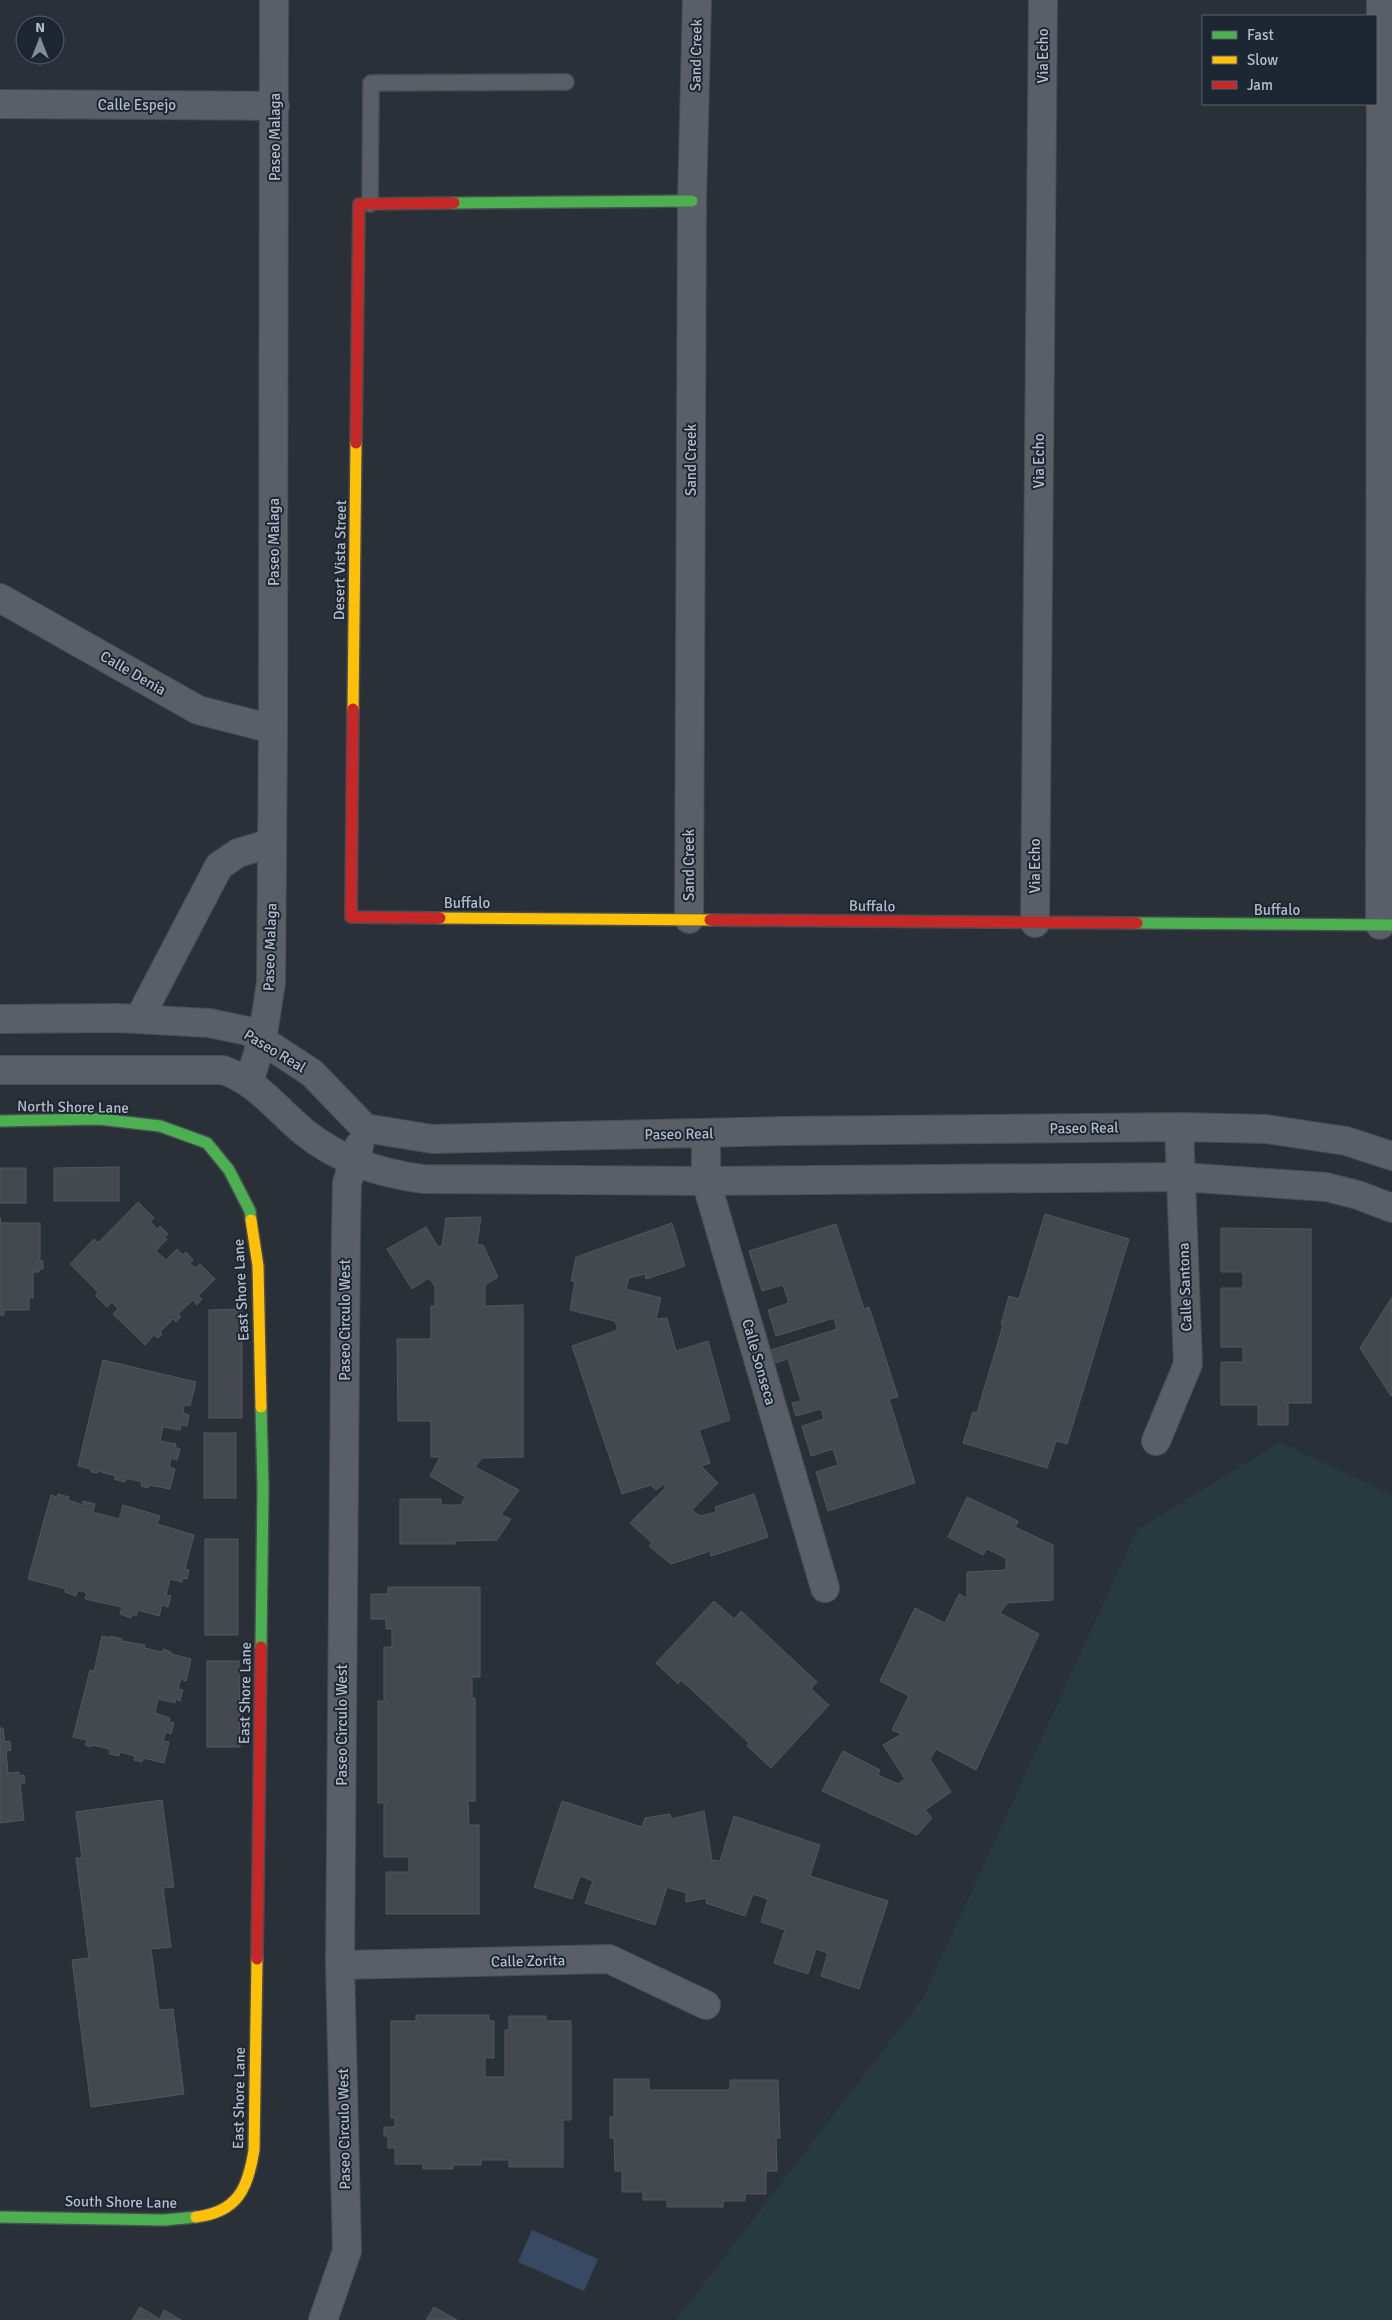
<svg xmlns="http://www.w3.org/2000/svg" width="1392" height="2320" font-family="Signika,sans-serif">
  <rect width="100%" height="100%" fill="#2a3038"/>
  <!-- green -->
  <path fill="#273a3e" d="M 1280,1442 L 1392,1495 L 1392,2320 L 676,2320 L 923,1998 L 1137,1530 Z"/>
  <!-- water -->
  <path fill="#384963" d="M 532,2230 L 598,2259 L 584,2291 L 518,2262 Z"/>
  <!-- building -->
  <path fill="#444950" stroke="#52575f" d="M 119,1167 L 119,1201 L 54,1201 L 54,1168 Z
    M 0,1168 L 26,1168 L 26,1203 L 0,1203 Z
    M 138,1202 L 154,1218 L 150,1221 L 157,1229 L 160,1226 L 168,1234 L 164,1237 L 167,1239 L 156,1251 L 166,1260 L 177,1249 L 183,1255 L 186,1252 L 193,1260 L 190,1263 L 195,1268 L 200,1264 L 215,1279 L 198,1296 L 202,1299 L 197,1305 L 193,1300 L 178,1314 L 181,1317 L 176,1322 L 173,1319 L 160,1332 L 162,1334 L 158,1338 L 154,1335 L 145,1345 L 113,1314 L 118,1309 L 112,1302 L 107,1307 L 96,1296 L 98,1292 L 70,1264 L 94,1239 L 98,1243 Z
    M 1045,1214 L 1129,1239 L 1067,1444 L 1056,1441 L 1047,1468 L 963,1443 L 973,1412 L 977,1413 L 1003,1325 L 1001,1324 L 1009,1296 L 1019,1299 Z
    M 481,1217 L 477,1245 L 483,1245 L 498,1277 L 485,1285 L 485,1306 L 523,1305 L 523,1457 L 482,1458 L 475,1467 L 519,1490 L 501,1515 L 511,1519 L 497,1540 L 455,1541 L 455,1544 L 400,1544 L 400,1499 L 441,1499 L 441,1505 L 461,1505 L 465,1497 L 430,1476 L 440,1457 L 431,1457 L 431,1421 L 398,1421 L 397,1339 L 431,1339 L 431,1306 L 435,1306 L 435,1287 L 429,1278 L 412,1289 L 387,1249 L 426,1227 L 438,1247 L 442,1246 L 446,1218 Z
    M 0,1218 L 1,1223 L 40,1223 L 40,1261 L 43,1261 L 43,1269 L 39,1269 L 39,1272 L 33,1272 L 33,1298 L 29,1298 L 29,1310 L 4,1310 L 4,1315 L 0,1315 Z
    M 672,1223 L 685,1266 L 646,1279 L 645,1274 L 629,1278 L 626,1289 L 661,1298 L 656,1319 L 667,1318 L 676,1351 L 708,1341 L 730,1420 L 699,1430 L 710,1463 L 701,1466 L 718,1483 L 692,1510 L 700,1516 L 716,1512 L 715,1507 L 754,1494 L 768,1537 L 711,1556 L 710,1551 L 671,1564 L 649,1546 L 652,1543 L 630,1523 L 665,1488 L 665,1483 L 656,1490 L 651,1485 L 622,1494 L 572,1346 L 618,1330 L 615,1321 L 570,1310 L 575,1281 L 571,1281 L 576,1257 Z
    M 836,1224 L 864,1309 L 869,1307 L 898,1397 L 889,1399 L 915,1483 L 828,1511 L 816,1472 L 838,1465 L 833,1449 L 811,1456 L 802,1426 L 824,1419 L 821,1409 L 796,1416 L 792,1403 L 801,1401 L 788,1359 L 775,1363 L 771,1350 L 837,1329 L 834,1318 L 776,1336 L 768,1310 L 789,1303 L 783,1285 L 762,1291 L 749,1251 Z
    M 1221,1228 L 1311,1229 L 1311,1403 L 1288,1403 L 1288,1425 L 1258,1425 L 1258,1405 L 1221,1405 L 1221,1362 L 1243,1362 L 1243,1347 L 1221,1347 L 1221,1288 L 1243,1288 L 1243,1272 L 1221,1272 Z
    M 1392,1297 L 1392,1395 L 1391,1396 L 1360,1348 Z
    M 242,1309 L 242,1418 L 209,1418 L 209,1310 Z
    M 103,1360 L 196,1382 L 190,1406 L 184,1405 L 183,1413 L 189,1415 L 187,1426 L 181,1425 L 180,1430 L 163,1427 L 160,1441 L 176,1444 L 175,1447 L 180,1449 L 177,1460 L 171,1458 L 169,1467 L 175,1469 L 170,1489 L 149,1485 L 148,1488 L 141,1486 L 142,1482 L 126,1478 L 125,1482 L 114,1479 L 116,1476 L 98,1471 L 97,1473 L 91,1472 L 91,1469 L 78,1466 Z
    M 204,1433 L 236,1433 L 236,1498 L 204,1498 Z
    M 58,1494 L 69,1497 L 68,1500 L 83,1505 L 83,1501 L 95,1504 L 93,1512 L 119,1519 L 123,1505 L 160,1516 L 157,1524 L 194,1535 L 185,1569 L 189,1570 L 187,1579 L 183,1578 L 182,1582 L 170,1579 L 166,1595 L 171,1596 L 168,1607 L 162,1605 L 159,1616 L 138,1610 L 136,1616 L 131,1614 L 131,1618 L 120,1614 L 122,1607 L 85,1599 L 87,1593 L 78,1590 L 76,1596 L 65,1592 L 66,1589 L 28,1579 L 51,1495 L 57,1497 Z
    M 967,1497 L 1018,1521 L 1015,1527 L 1053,1545 L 1053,1600 L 1008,1603 L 1000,1613 L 1039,1634 L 976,1770 L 936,1749 L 930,1759 L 951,1792 L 925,1810 L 932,1818 L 917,1835 L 822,1791 L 843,1751 L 880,1770 L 878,1775 L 898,1784 L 905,1779 L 883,1745 L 902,1734 L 892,1730 L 909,1696 L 880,1681 L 915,1608 L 945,1623 L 959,1594 L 967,1598 L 967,1572 L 1006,1570 L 1006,1558 L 987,1549 L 983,1555 L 948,1537 Z
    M 205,1539 L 238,1539 L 238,1635 L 205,1635 Z
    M 388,1587 L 480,1587 L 480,1677 L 472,1677 L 472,1698 L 475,1698 L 475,1801 L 468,1801 L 469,1825 L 479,1825 L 479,1914 L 386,1914 L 386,1872 L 409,1872 L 409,1857 L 384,1857 L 384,1803 L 378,1803 L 378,1701 L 384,1701 L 384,1647 L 392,1647 L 392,1629 L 386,1629 L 386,1619 L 371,1619 L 371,1594 L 388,1594 Z
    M 714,1601 L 734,1619 L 741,1611 L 817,1682 L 811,1689 L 829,1705 L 771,1768 L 747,1746 L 749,1743 L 681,1680 L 678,1684 L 656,1663 Z
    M 102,1636 L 110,1638 L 110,1636 L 122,1639 L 121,1641 L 145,1645 L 144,1648 L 162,1652 L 163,1649 L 171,1652 L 171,1654 L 191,1659 L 186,1681 L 181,1679 L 178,1689 L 183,1690 L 180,1701 L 175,1699 L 175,1703 L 158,1699 L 155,1713 L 170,1718 L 169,1722 L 174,1723 L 171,1734 L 166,1732 L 163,1741 L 169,1742 L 164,1763 L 143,1758 L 142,1762 L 134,1760 L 135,1756 L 120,1752 L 119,1756 L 109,1754 L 110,1749 L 92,1745 L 91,1747 L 85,1745 L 87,1740 L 73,1737 L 90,1670 L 94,1671 Z
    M 207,1661 L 239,1661 L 240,1747 L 207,1747 Z
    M 0,1728 L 3,1728 L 5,1742 L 10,1741 L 11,1750 L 6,1751 L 8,1773 L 19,1772 L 19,1776 L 24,1775 L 25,1783 L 20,1783 L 24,1820 L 0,1823 Z
    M 162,1800 L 174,1887 L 163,1888 L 171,1947 L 151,1949 L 159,2010 L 173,2009 L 184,2094 L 91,2107 L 72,1960 L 89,1958 L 76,1858 L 82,1858 L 76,1812 Z
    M 562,1801 L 642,1827 L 645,1818 L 670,1814 L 671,1819 L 704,1811 L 712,1860 L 720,1861 L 734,1816 L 820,1845 L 810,1876 L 888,1901 L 859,1989 L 821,1976 L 828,1953 L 816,1949 L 808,1974 L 774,1963 L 785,1930 L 761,1922 L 768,1899 L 753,1894 L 745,1916 L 706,1903 L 707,1898 L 686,1902 L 686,1893 L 667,1887 L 655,1925 L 585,1903 L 593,1881 L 580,1876 L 572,1899 L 534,1887 Z
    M 416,2015 L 489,2015 L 489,2021 L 494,2021 L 494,2058 L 485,2058 L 485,2077 L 505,2077 L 505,2030 L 509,2030 L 509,2016 L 546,2016 L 546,2021 L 571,2021 L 571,2120 L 563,2120 L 563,2167 L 509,2167 L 509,2160 L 481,2160 L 481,2165 L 453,2165 L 453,2169 L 423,2169 L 423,2164 L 395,2164 L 395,2148 L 388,2148 L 388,2136 L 384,2136 L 384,2127 L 395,2127 L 395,2118 L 391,2118 L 391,2021 L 416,2021 Z
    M 614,2079 L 649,2079 L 649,2090 L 730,2090 L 730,2080 L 778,2080 L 780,2138 L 776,2138 L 777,2171 L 766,2171 L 766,2194 L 745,2194 L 745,2201 L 723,2201 L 723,2207 L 667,2207 L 667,2200 L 643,2200 L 643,2192 L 622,2192 L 622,2171 L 615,2171 L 614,2138 L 610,2138 L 610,2117 L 614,2117 Z
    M 140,2307 L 160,2319 L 164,2310 L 181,2320 L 132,2320 Z
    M 434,2307 L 457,2320 L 426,2320 Z"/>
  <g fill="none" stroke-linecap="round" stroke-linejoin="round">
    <defs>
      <path id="lane" d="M 370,204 L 371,83 L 566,82"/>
      <path id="street" d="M 0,104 L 275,106
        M 0,598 L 198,710 L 273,729
        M 689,919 L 692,201 L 697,0
        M 1035,923 L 1043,0
        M 1380,925 L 1381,0
        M 0,1019 L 118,1018 L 209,1023 L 248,1031 L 312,1073 L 365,1128 L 432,1139 L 783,1131 L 1179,1127 L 1266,1129 L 1346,1141 L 1392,1156
        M 139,1019 L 219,866 L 238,853 L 272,843
        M 0,1070 L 223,1070 C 259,1083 275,1108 304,1132 C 339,1160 378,1173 423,1179 L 706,1181 L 1181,1177 L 1326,1187 L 1358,1195 L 1392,1208
        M 249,1082 L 262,1040 L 271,983 L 273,729 L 274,0
        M 706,1134 L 706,1181 L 825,1588
        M 1156,1441 L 1188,1364 L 1179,1127
        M 340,1965 L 609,1959 L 706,2005
        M 323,2320 L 347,2251 L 340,1965 L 346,1231 L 347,1183 L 359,1146"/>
      <path id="fast" d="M 454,203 L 692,201
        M 1137,923 L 1392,925
        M 0,1121 L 99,1119 L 160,1126 L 207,1143 L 229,1170 L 250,1211 L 251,1220
        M 261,1647 L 263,1488 L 261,1407
        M 0,2217 L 164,2220 L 196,2217"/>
      <path id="slow" d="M 353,709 L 356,443
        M 440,918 L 710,920
        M 251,1220 L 258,1266 L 261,1407
        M 196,2217 C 238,2212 248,2188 254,2150 L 257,1959"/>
      <path id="jam" d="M 356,443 L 359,204 L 454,203
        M 353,709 L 351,917 L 440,918
        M 710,920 L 1137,923
        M 257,1959 L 261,1647"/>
    </defs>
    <!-- lane casing -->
    <use href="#lane" stroke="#484c53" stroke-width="18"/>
    <!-- street casing -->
    <use href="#street" stroke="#484c53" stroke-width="30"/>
    <!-- fast casing -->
    <use href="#fast" stroke="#484c53" stroke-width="14"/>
    <!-- slow casing -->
    <use href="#slow" stroke="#484c53" stroke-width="14"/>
    <!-- jam casing -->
    <use href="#jam" stroke="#484c53" stroke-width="14"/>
    <!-- lane -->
    <use href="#lane" stroke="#5a5e66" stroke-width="15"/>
    <!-- street -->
    <use href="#street" stroke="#5a5e66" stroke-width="28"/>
    <!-- fast -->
    <use href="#fast" stroke="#4caf50" stroke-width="11"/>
    <!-- slow -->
    <use href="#slow" stroke="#ffc107" stroke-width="11"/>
    <!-- jam -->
    <use href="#jam" stroke="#c62828" stroke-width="11"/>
  </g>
  <g text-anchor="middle" stroke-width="4" stroke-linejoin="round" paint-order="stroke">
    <!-- street labels -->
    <g font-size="15" fill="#b4bcc9" stroke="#1d2633">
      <text transform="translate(696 55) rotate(-89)" y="5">Sand Creek</text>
      <text transform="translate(1043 56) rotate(-90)" y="5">Via Echo</text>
      <text x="137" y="110">Calle Espejo</text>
      <text transform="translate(275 137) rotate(-90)" y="5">Paseo Malaga</text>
      <text transform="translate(691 460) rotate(-90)" y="5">Sand Creek</text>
      <text transform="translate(1039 461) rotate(-90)" y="5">Via Echo</text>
      <text transform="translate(274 542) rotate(-90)" y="5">Paseo Malaga</text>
      <text transform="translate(340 560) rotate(-89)" y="5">Desert Vista Street</text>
      <text transform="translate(133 673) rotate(30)" y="5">Calle Denia</text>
      <text transform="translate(689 865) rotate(-90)" y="5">Sand Creek</text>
      <text transform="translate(1035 866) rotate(-90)" y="5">Via Echo</text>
      <text x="467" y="908">Buffalo</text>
      <text transform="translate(872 906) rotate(1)" y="5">Buffalo</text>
      <text x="1277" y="915">Buffalo</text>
      <text transform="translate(270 947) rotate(-88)" y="5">Paseo Malaga</text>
      <text transform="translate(275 1051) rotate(31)" y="5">Paseo Real</text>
      <text transform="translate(73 1107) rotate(1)" y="5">North Shore Lane</text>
      <text transform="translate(1084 1128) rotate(-1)" y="5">Paseo Real</text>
      <text transform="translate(679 1134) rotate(-1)" y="5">Paseo Real</text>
      <text transform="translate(1185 1287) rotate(-92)" y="5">Calle Santona</text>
      <text transform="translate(241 1290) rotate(-93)" y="5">East Shore Lane</text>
      <text transform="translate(345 1320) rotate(-90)" y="5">Paseo Circulo West</text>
      <text transform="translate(759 1362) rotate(74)" y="5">Calle Sonseca</text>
      <text transform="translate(245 1693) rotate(-89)" y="5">East Shore Lane</text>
      <text transform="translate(342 1725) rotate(-90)" y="5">Paseo Circulo West</text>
      <text transform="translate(528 1961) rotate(-1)" y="5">Calle Zorita</text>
      <text transform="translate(239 2098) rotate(-89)" y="5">East Shore Lane</text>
      <text transform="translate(344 2129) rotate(-91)" y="5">Paseo Circulo West</text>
      <text transform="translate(121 2202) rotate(1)" y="5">South Shore Lane</text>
    </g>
  </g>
  <!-- legend -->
  <rect x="1202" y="15" width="175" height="90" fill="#1d2633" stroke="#59626f"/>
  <rect x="1212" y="31" width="25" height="8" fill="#4caf50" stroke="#59626f"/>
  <text x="1247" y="40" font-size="15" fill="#b4bcc9">Fast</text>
  <rect x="1212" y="56" width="25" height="8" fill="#ffc107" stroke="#59626f"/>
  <text x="1247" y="65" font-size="15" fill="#b4bcc9">Slow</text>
  <rect x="1212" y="81" width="25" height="8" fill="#c62828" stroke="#59626f"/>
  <text x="1247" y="90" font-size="15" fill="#b4bcc9">Jam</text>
  <!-- north arrow -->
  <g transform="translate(40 40)"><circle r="24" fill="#1d2633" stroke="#59626f"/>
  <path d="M0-4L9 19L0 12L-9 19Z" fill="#848b96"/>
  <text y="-8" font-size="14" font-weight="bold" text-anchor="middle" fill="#b4bcc9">N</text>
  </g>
</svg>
